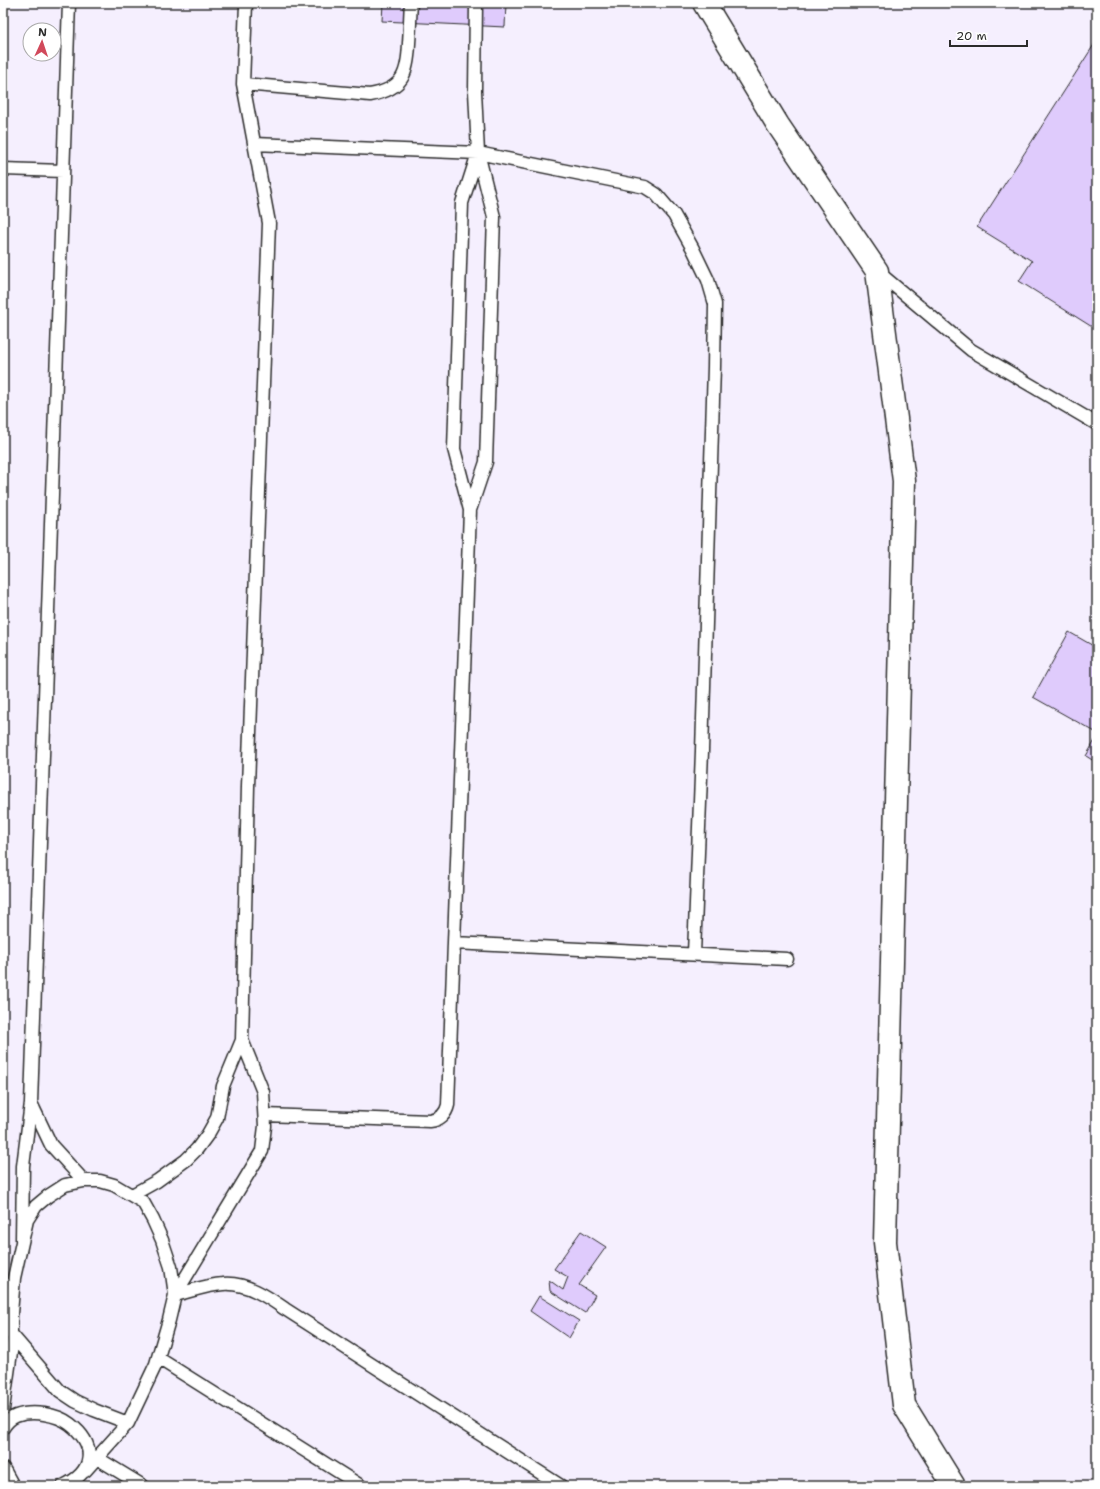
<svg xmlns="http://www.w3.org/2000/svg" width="1100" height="1489" font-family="'Shantell Sans',sans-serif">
  <rect width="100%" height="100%" fill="#fff"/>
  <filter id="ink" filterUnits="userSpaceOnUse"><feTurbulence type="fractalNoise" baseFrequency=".025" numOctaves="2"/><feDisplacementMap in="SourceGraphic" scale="8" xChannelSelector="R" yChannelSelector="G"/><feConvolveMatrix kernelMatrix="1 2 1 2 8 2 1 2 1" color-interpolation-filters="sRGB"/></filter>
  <g filter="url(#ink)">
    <!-- built -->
    <path fill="#f5effe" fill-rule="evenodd" d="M 3,3 L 1097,3 L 1097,1486 L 3,1486 ZM 30,30 L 54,30 L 54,54 L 30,54 Z"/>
    <!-- building -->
    <path fill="#dfcbfc" stroke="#2b2b2b" d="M 383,3 L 506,3 L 505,27 L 382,21 Z
      M 1097,40 L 1097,330 L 1019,281 L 1032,261 L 977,227 Z
      M 1069,632 L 1097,648 L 1097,733 L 1033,697 Z
      M 1097,737 L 1097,763 L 1086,756 Z
      M 581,1231 L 606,1247 L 579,1285 L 595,1295 L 585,1313 L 550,1291 L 549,1280 L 563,1290 L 568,1277 L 554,1269 Z
      M 539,1296 L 579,1321 L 569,1338 L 530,1311 Z"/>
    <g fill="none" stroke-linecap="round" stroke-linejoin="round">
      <defs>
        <path id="lane" d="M 243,84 L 370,95 C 403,89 408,74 409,43 C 410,30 410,16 411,3
          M 254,144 L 478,153 L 645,187 L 656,194 L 674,215 L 693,249 L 708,280 L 715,304 L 714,367 L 702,751 L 694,954
          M 3,169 L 63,171
          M 878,272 L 971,350 L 1097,424
          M 470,510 L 454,449 L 462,203 L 478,153
          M 454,943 L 787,959
          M 31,1103 L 51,1145 L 84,1181
          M 265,1115 L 430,1121 C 440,1120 446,1114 448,1105 L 470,510 L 486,462 L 494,217 L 478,153 L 475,91 L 476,3
          M 132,1195 L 157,1181 L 186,1160 L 197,1149 L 208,1134 L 217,1118 L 223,1086 L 242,1040 L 248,786 L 269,223 L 243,84 L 246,3
          M 22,1240 L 23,1166 L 31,1103 L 69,3
          M 175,1295 C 191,1291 207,1285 223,1284 C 246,1282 268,1297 285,1309 L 561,1486
          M 158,1358 L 361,1486
          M 3,1409 L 13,1338
          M 128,1423 L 94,1410 L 75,1401 L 60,1391 L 11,1334 L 11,1313 L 14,1278 L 27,1220 L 36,1206 L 48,1196 L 65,1185 L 84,1181 L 100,1181 L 114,1185 L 143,1202 L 153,1220 L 162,1240 L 171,1267 L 175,1295
          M 3,1428 C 6,1423 11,1418 16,1416 C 32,1410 57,1414 70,1424 C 97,1445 95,1472 63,1486
          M 97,1458 L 143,1486
          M 3,1468 L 13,1486
          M 85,1471 L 128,1423 L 156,1364 L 169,1320 L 175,1295 L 262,1151 L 265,1126 L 263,1092 L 242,1040"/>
        <path id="street" d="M 704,3 L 778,125 L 877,271 L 904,481 L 885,1242 L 904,1405 L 954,1486"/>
      </defs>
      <!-- lane casing -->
      <use href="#lane" stroke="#2b2b2b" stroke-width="15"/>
      <!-- street casing -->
      <use href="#street" stroke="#2b2b2b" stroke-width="25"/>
      <!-- lane -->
      <use href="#lane" stroke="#fff" stroke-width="12"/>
      <!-- street -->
      <use href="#street" stroke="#fff" stroke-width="22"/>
    </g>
  </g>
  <!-- margin -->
  <rect width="1100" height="1489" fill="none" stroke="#fff" stroke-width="16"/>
  <rect x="8" y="8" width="1084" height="1473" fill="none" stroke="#2b2b2b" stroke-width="1.5" filter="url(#ink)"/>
  <!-- north arrow -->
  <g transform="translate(42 42) rotate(3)"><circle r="19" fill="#ffffff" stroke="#aaaaaa"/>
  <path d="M0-3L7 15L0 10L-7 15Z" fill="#d1495b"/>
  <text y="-6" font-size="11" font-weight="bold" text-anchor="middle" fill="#2b2b2b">N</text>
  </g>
  <!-- scale -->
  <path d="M950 40v6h77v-6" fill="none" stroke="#2b2b2b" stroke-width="2"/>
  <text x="956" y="40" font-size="12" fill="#2b2b2b" stroke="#ffffff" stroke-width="3" paint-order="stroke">20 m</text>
</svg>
